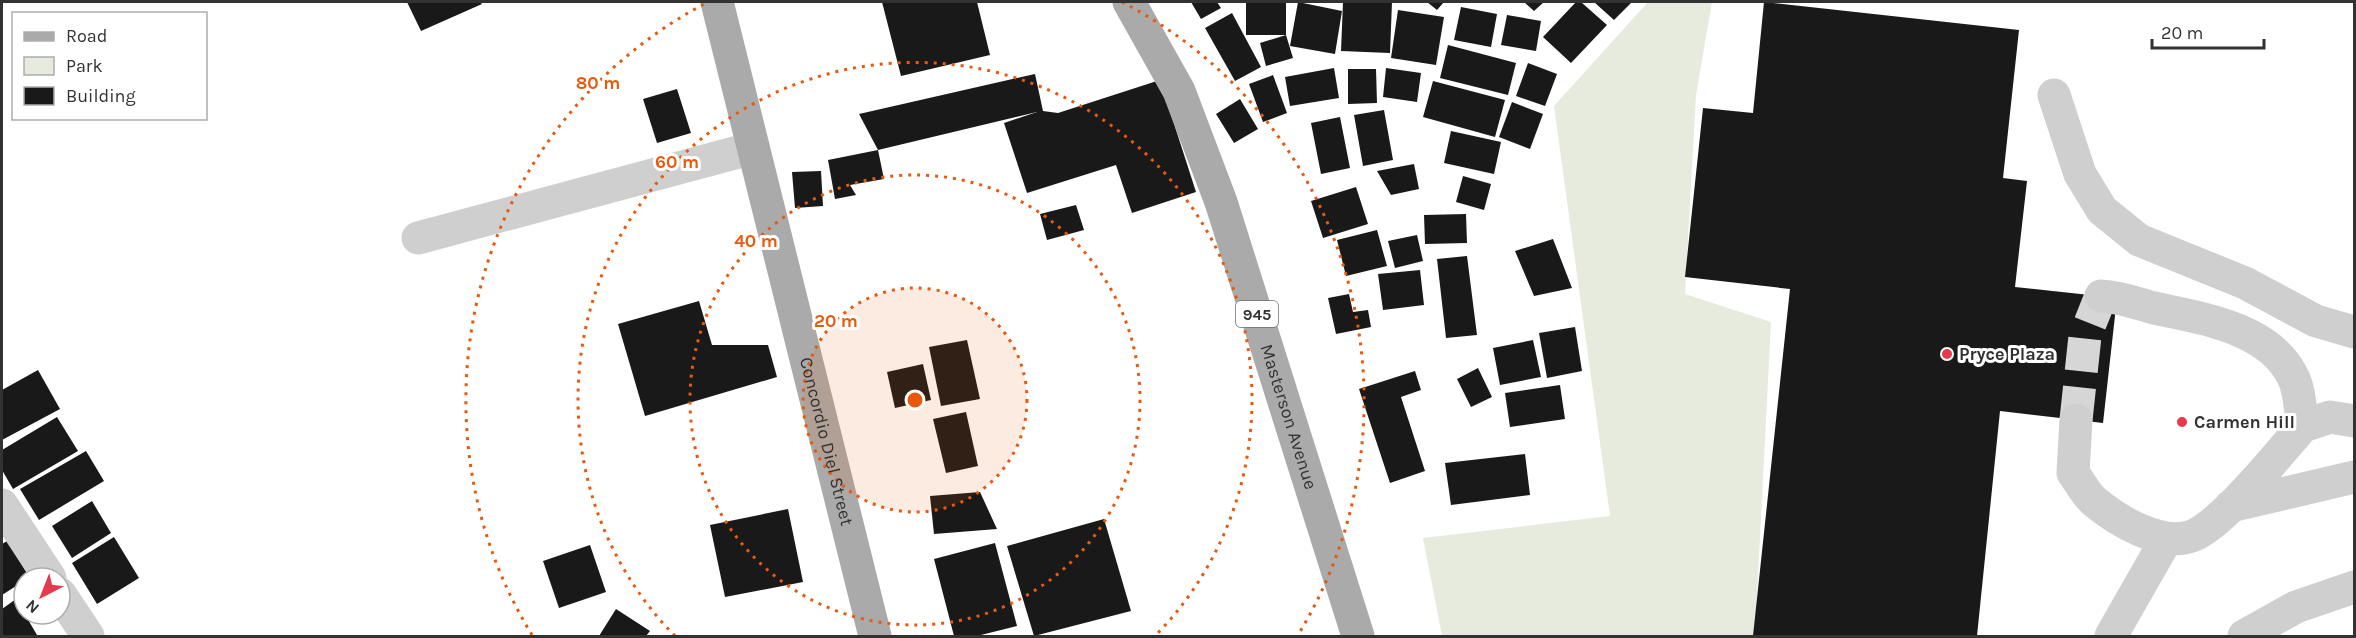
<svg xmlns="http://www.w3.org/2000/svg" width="2356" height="638" font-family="Karla,sans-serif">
  <rect width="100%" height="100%" fill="#fff"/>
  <!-- green -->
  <path fill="#e6ebde" d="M 1648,2 L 1712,2 L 1696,95 L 1685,294 L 1771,322 L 1755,636 L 1442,636 L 1423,538 L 1610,516 L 1554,106 Z"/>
  <!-- building -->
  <path fill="#191919" d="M 407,2 L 480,2 L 482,4 L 421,31 Z
    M 882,2 L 977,2 L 990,55 L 901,76 Z
    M 1191,2 L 1217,2 L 1221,8 L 1201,19 Z
    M 1246,2 L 1286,2 L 1286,35 L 1246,35 Z
    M 1298,2 L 1342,11 L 1335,54 L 1290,46 Z
    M 1343,2 L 1392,2 L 1390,53 L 1341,51 Z
    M 1427,2 L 1444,2 L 1437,10 Z
    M 1524,2 L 1544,2 L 1534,11 Z
    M 1576,2 L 1581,2 L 1607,25 L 1571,63 L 1543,37 Z
    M 1594,2 L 1632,2 L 1614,20 Z
    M 1764,2 L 2019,30 L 2003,178 L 2027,181 L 2015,287 L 2117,298 L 2103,423 L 2000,411 L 1977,636 L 1753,636 L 1790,289 L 1685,277 L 1703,108 L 1753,113 Z
    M 1461,7 L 1497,14 L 1491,47 L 1454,40 Z
    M 1398,10 L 1444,17 L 1436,65 L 1391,58 Z
    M 1232,13 L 1261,67 L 1235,81 L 1205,28 Z
    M 1507,15 L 1541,21 L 1536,51 L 1501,45 Z
    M 1286,35 L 1293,58 L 1266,66 L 1260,43 Z
    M 1448,45 L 1516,63 L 1508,95 L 1440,78 Z
    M 1528,63 L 1557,74 L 1545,106 L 1516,96 Z
    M 1334,68 L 1339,98 L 1290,106 L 1285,77 Z
    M 1386,68 L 1421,73 L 1417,102 L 1383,97 Z
    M 1348,69 L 1376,69 L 1377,103 L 1348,104 Z
    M 1035,74 L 1043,111 L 1058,113 L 1160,80 L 1196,192 L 1132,213 L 1116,165 L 1027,193 L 1004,123 L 1037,112 L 878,150 L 884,179 L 850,185 L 856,195 L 835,199 L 828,160 L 878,150 L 859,114 Z
    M 1273,75 L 1287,113 L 1263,122 L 1249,84 Z
    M 1433,81 L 1505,100 L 1495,137 L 1423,117 Z
    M 677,89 L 691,133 L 657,143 L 643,99 Z
    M 1240,99 L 1258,129 L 1234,143 L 1216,114 Z
    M 1512,102 L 1543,114 L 1530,149 L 1499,137 Z
    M 1384,110 L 1393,160 L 1363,166 L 1354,115 Z
    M 1340,117 L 1350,168 L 1321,174 L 1311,123 Z
    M 1451,131 L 1501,142 L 1494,174 L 1444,163 Z
    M 1414,164 L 1419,189 L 1391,195 L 1377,171 Z
    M 821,171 L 823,206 L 795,208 L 792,172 Z
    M 1463,176 L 1491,184 L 1484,210 L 1456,202 Z
    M 1356,187 L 1368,224 L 1323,238 L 1311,201 Z
    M 1076,205 L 1084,230 L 1047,240 L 1040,214 Z
    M 1466,214 L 1467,243 L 1425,244 L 1424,215 Z
    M 1377,230 L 1387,266 L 1346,276 L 1337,240 Z
    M 1417,235 L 1423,261 L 1395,268 L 1388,241 Z
    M 1553,239 L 1572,288 L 1534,296 L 1515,251 Z
    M 1467,256 L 1477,335 L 1446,338 L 1437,259 Z
    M 1420,270 L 1424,305 L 1383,310 L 1378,274 Z
    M 1349,294 L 1353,312 L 1368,310 L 1371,327 L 1336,334 L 1328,298 Z
    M 699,301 L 712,345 L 768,345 L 777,377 L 645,416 L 618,324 Z
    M 1575,327 L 1582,371 L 1547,378 L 1539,333 Z
    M 967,340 L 980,399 L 941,406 L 929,347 Z
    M 1533,340 L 1541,377 L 1500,385 L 1493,348 Z
    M 923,364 L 931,400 L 895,408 L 887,372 Z
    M 1478,368 L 1492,397 L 1471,407 L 1457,379 Z
    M 38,370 L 60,409 L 2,440 L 2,390 Z
    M 1415,371 L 1421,390 L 1401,397 L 1425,471 L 1390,483 L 1359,389 Z
    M 1560,385 L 1565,419 L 1510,427 L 1505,393 Z
    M 966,412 L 978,466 L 946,473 L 933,419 Z
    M 57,417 L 78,451 L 13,489 L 2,470 L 2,450 Z
    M 86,451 L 104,481 L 39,520 L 20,489 Z
    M 1525,454 L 1530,495 L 1451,505 L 1445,463 Z
    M 980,492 L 997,529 L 934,534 L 930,496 Z
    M 92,501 L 111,533 L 72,558 L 52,526 Z
    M 788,509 L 803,582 L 725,597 L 710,525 Z
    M 1104,519 L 1131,611 L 1034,636 L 1007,546 Z
    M 114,537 L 139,578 L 97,604 L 72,563 Z
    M 7,541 L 30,578 L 24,578 L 24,581 L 2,595 L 2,544 Z
    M 995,543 L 1017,626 L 977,636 L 954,636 L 934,559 Z
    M 590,545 L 606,592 L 559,608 L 543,561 Z
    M 16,599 L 37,635 L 35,636 L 2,636 L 2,609 Z
    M 616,609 L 650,631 L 646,636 L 599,636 Z"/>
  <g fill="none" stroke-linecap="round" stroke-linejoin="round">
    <!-- minor-tunnel -->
    <path stroke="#d6d6d6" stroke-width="33" stroke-dasharray="33 16" stroke-linecap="butt" d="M 2076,420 L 2085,336 L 2101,296"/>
    <!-- minor -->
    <path stroke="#cfcfcf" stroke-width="33" d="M 2054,95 L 2080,174 L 2102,210 L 2139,240 L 2245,283 L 2316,321 L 2354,332
      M 418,238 L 753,148
      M 2076,420 L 2073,473 C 2080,482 2086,495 2095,502 C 2118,521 2161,547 2192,536 C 2222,525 2280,452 2303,426 C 2300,411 2300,390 2293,377 C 2270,328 2201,318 2154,308 C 2136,303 2120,297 2101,296
      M 2303,426 L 2330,417 L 2354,421
      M 2,505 L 50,578
      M 2231,506 L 2354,477
      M 60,594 L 88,636
      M 2111,636 L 2167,538
      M 2244,636 L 2296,607 L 2354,587"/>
    <!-- major -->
    <g stroke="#aaa" stroke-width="33">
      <path id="s1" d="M 717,2 L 875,636"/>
      <path id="s2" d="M 1129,2 L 1179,91 L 1221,202 L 1358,636"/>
    </g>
  </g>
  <!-- distance rings -->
  <circle cx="915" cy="400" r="112" fill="#e8590c" fill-opacity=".12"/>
  <g fill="none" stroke="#e8590c" stroke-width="3" stroke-dasharray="3 6">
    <circle cx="915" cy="400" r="112"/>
    <circle cx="915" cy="400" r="225"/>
    <path d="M675 636A337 337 0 1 1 1155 636"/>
    <path d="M532 635A449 449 0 0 1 708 2M1122 2A449 449 0 0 1 1298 635"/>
  </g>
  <!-- markers -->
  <g fill="#e5394d" stroke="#fff" stroke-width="2">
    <circle cx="1947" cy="354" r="6"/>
    <circle cx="2182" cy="422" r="6"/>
  </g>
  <g text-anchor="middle" stroke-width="6" stroke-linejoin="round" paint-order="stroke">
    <!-- shield labels -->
    <rect fill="#fff" stroke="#707070" stroke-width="1.5" x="1236" y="301" width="42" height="26" rx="4.5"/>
    <g font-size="16" font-weight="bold" fill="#323232">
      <text x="1257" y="320">945</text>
    </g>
    <!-- poi labels -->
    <g font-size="18" font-weight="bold" fill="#323232" stroke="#fff" text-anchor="start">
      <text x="1959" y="360">Pryce Plaza</text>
      <text x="2194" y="428">Carmen Hill</text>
    </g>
    <!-- street labels -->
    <g font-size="18" fill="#323232" stroke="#fff">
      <text dy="6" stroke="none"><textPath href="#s2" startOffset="446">Masterson Avenue</textPath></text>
      <text dy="6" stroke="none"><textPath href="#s1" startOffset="453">Concordio Diel Street</textPath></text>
    </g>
  </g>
  <circle cx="915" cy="400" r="9" fill="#e8590c" stroke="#fff" stroke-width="3"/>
  <g font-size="18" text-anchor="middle" font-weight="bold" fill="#e8590c" stroke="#fff" stroke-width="6" stroke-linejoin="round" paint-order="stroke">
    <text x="598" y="89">80 m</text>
    <text x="677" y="168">60 m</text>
    <text x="756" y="247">40 m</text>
    <text x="836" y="327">20 m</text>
  </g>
  <!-- border -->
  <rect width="2356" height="638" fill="none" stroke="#323232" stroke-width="6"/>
  <!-- legend -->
  <rect x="12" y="12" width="195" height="108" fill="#ffffff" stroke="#adadad" stroke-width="1.5"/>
  <rect x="24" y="32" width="30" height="9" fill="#aaaaaa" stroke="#adadad" stroke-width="1.5"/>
  <text x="66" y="42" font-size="18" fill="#323232">Road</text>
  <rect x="24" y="57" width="30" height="18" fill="#e6ebde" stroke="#adadad" stroke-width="1.5"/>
  <text x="66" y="72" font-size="18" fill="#323232">Park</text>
  <rect x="24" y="87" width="30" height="18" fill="#191919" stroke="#adadad" stroke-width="1.5"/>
  <text x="66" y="102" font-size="18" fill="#323232">Building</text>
  <!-- north arrow -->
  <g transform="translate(42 596) rotate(222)"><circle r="28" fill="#ffffff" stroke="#adadad" stroke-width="1.5"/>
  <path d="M0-4.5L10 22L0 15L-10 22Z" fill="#e5394d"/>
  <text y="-9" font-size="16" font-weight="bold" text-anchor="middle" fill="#323232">N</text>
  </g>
  <!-- scale -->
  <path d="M2152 39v9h112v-9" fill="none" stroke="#323232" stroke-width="3"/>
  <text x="2161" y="39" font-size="18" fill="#323232" stroke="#ffffff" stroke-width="4.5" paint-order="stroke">20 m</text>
</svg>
